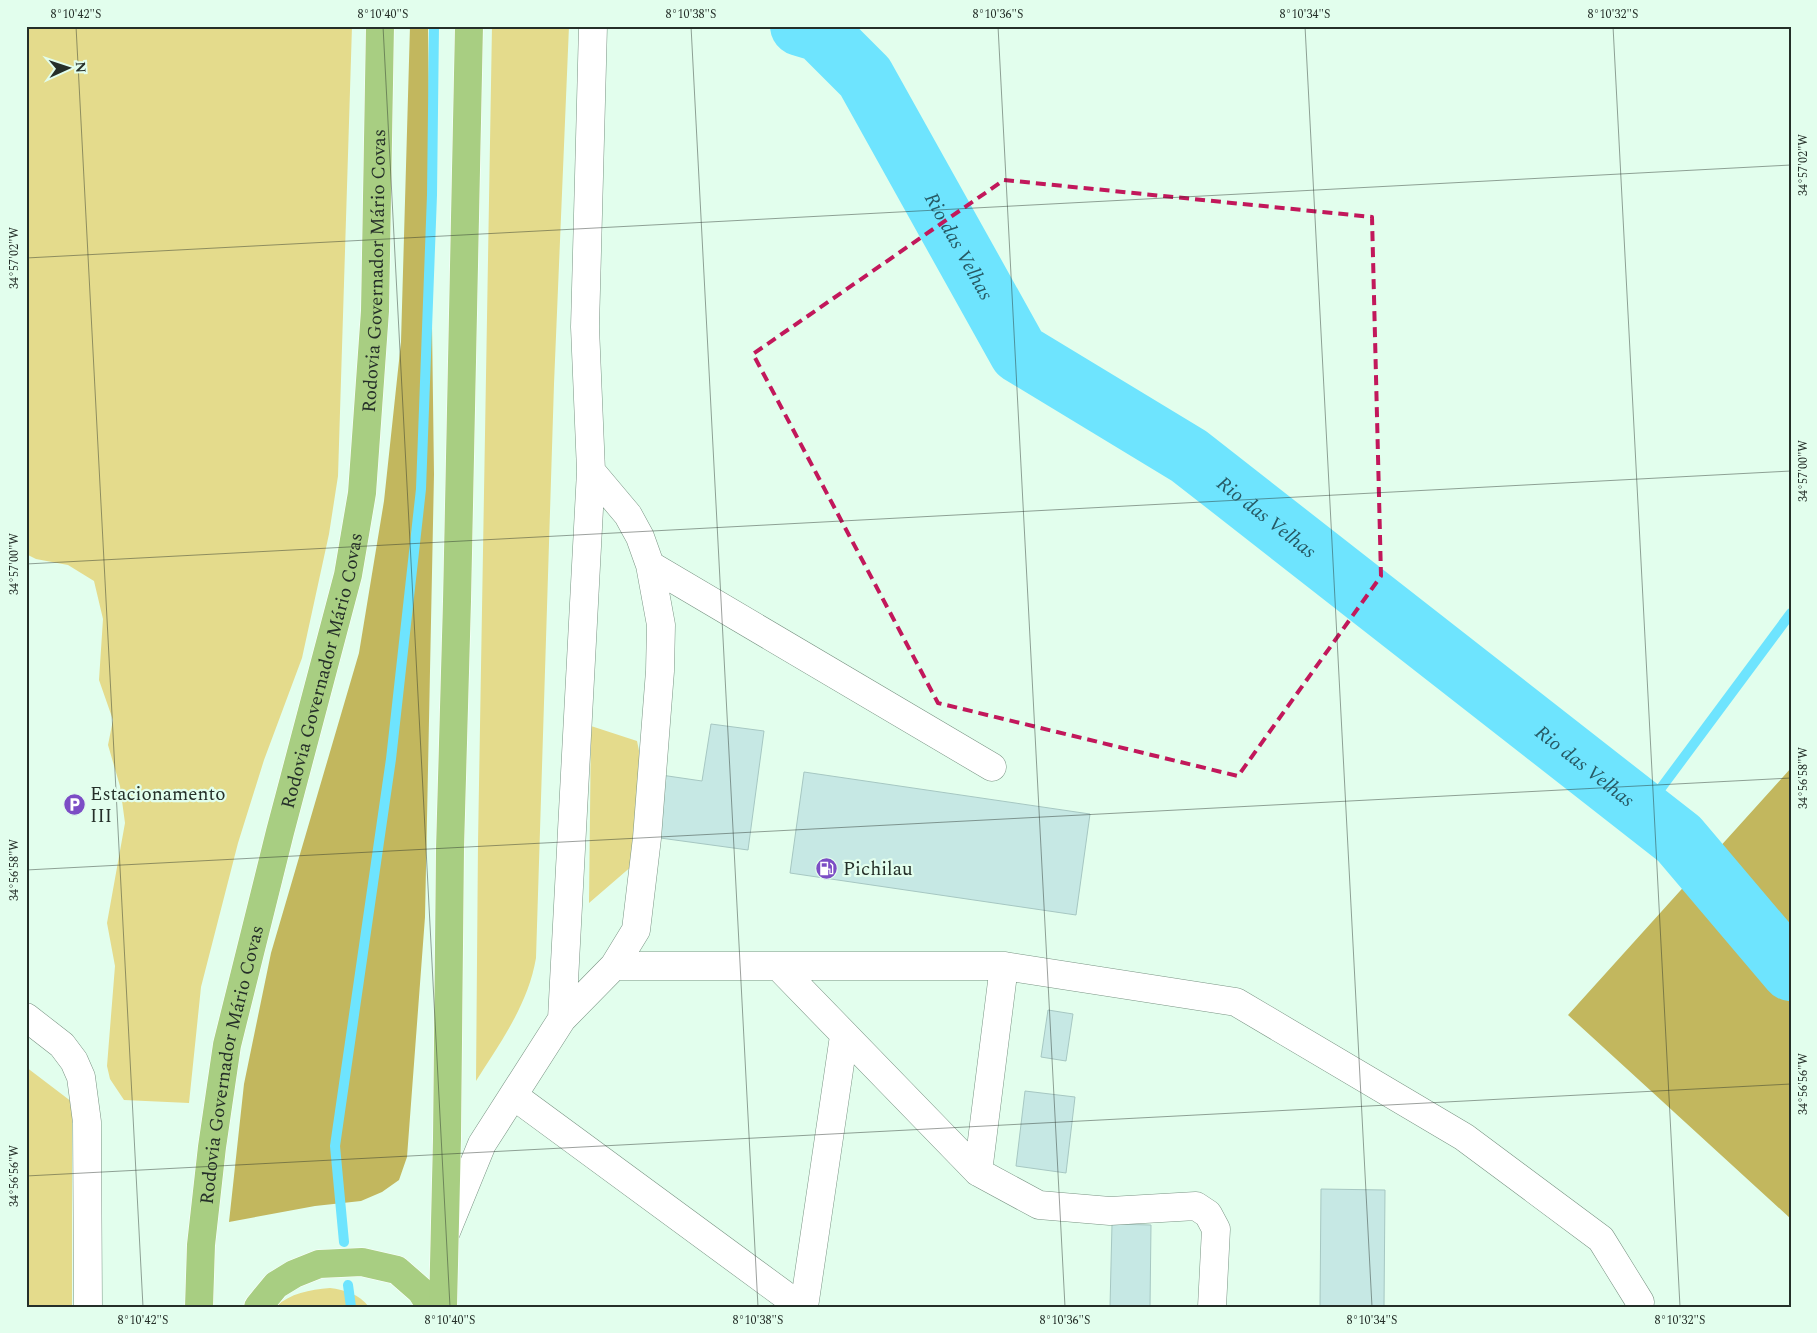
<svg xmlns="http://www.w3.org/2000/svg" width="1817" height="1333" font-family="Spectral,serif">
  <rect width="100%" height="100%" fill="#e2feed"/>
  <!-- green -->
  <path fill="#e4db8c" d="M 26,26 L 352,26 L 338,476 L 329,534 L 302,658 L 264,760 L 238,843 L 201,987 L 189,1103 L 124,1100 L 110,1079 L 107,1066 L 115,966 L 107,923 L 125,823 L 120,786 L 108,745 L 113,720 L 99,680 L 103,619 L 94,581 L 68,565 L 36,559 L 26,554 Z
    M 492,26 L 569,26 L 554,384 L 536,958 C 528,1005 501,1041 476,1081 L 478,843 Z
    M 591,726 L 637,741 L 644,775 L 640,859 L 589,903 Z
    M 26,1067 L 72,1102 L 72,1307 L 26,1307 Z
    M 330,1288 C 345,1290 359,1294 369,1307 L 275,1307 C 291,1293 309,1290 330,1288 Z"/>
  <!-- forest -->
  <path fill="#c2b75e" d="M 410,26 L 428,26 L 434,474 L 425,917 L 407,1157 L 399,1180 L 382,1192 L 361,1201 L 315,1206 L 229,1222 L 244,1084 L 271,953 L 359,653 L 384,501 L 401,342 Z
    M 1791,768 L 1791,1219 L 1568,1015 Z"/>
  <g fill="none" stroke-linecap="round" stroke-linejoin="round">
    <!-- stream -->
    <path stroke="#6ee4fe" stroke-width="10" d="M 1644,811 L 1791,613
      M 344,1242 L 335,1146 L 391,759 L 421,489 L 432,195 L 434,26
      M 348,1285 L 351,1307"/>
    <!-- river -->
    <path stroke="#6ee4fe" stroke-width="60" id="s1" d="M 800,26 L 820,32 L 865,77 L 1019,353 L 1189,456 L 1679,839 L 1791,971"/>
  </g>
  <!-- building -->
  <path fill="#c6e8e4" stroke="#a6c7c2" d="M 711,724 L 764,731 L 748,850 L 653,837 L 661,775 L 702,781 Z
    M 804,772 L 1090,814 L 1076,915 L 790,873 Z
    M 1048,1010 L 1073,1014 L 1066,1061 L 1041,1057 Z
    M 1025,1091 L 1075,1097 L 1066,1173 L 1016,1166 Z
    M 1321,1189 L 1385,1190 L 1384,1307 L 1320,1307 Z
    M 1112,1224 L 1151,1225 L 1150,1307 L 1110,1307 Z"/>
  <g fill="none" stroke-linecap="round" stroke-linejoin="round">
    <defs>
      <path id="minor" d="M 650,565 L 992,767
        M 614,966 L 1004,966 L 1236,1002 L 1464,1137 L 1601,1239 L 1640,1302 L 1639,1307
        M 778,966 L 978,1172 L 1004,966
        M 26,1017 L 62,1045 L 74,1061 L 81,1077 L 87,1122 L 88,1307
        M 562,1019 L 614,966 L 636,930 L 647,838 L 660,671 L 661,625 L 650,565 L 640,537 L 628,515 L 591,471
        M 514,1096 L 801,1307
        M 978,1172 L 1039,1205 L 1110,1211 L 1196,1206 L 1208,1214 L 1216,1229 L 1212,1307
        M 446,1232 L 482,1144 L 562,1019 L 591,471 L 585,327 L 593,26
        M 804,1307 L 844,1036"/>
      <g id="highway">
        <path id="s2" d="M 199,1307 L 201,1245 L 212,1147 L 227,1045 L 280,832 L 348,575 L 362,493 L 375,311 L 380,26"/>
        <path d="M 258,1307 L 276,1285 L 294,1274 L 319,1264 L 362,1262 L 397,1270 L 421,1291 L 431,1307"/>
        <path d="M 443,1307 L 447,1138 L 450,849 L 457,601 L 469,26"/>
      </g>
    </defs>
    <!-- minor casing -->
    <use href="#minor" stroke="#7a9484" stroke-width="29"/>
    <!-- highway casing -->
    <use href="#highway" stroke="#fff" stroke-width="29"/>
    <!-- minor -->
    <use href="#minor" stroke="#fff" stroke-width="28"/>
    <!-- highway -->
    <use href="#highway" stroke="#a8ce82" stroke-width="28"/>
  </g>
  <!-- marked area -->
  <path fill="none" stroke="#c2185b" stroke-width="4" stroke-dasharray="10 6" stroke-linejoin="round" d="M 1004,180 L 1372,217 L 1381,576 L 1238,776 L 938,703 L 753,354 Z"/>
  <!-- ticks -->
  <path fill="none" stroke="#252f29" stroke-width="1" stroke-opacity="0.45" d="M 76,26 L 143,1307M 383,26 L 450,1307M 691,26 L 758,1307M 998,26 L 1065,1307M 1305,26 L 1372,1307M 1613,26 L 1680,1307M 26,258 L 1791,165M 26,564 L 1791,471M 26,870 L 1791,778M 26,1176 L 1791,1084"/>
  <!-- icons -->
  <defs>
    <symbol id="parking-disc" viewBox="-11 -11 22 22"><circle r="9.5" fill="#7c4dc5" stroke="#e2feed"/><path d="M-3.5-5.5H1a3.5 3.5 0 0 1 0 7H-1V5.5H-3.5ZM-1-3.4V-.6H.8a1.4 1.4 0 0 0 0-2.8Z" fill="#fff"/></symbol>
    <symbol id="fuel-disc" viewBox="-11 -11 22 22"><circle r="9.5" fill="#7c4dc5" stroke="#e2feed"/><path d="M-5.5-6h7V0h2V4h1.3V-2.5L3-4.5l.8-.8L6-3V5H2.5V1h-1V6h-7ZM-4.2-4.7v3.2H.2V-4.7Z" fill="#fff"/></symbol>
  </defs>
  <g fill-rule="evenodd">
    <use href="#parking-disc" x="62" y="792" width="25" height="25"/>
    <use href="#fuel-disc" x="814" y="856" width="25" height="25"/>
  </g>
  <g text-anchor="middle" stroke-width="4.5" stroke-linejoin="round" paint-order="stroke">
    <!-- street labels -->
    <g font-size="19" fill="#252f29" stroke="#e2feed">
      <text dy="7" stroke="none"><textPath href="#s2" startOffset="1055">Rodovia Governador Mário Covas</textPath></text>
      <text dy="7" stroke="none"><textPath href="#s2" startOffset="650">Rodovia Governador Mário Covas</textPath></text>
      <text dy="7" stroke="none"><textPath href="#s2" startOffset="245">Rodovia Governador Mário Covas</textPath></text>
    </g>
    <!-- poi labels -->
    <g font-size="19" fill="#252f29" stroke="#e2feed" text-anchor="start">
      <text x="90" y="800">Estacionamento<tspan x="90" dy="22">III</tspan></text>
      <text x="843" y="875">Pichilau</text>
    </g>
    <!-- water labels -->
    <g font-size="20" font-style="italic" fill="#275a65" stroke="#e2feed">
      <text dy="7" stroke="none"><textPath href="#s1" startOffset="278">Rio das Velhas</textPath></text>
      <text dy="7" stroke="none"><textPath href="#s1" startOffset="698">Rio das Velhas</textPath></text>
      <text dy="7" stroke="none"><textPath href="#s1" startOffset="1102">Rio das Velhas</textPath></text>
    </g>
  </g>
  <!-- border -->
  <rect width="1817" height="1333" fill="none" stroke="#e2feed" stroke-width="55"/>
  <!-- north arrow -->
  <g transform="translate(68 68) rotate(87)" stroke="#e2feed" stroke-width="4" paint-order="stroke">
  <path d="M0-4L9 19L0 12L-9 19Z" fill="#252f29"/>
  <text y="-8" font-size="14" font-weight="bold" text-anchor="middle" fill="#252f29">N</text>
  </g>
  <rect x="28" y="28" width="1762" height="1278" fill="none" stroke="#252f29" stroke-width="2"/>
  <g font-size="12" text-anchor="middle" fill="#252f29">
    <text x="76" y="18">8°10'42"S</text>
    <text x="383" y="18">8°10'40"S</text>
    <text x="691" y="18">8°10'38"S</text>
    <text x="998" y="18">8°10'36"S</text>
    <text x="1305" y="18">8°10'34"S</text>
    <text x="1613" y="18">8°10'32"S</text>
    <text transform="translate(1803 165) rotate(-90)" y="4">34°57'02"W</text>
    <text transform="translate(14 258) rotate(-90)" y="4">34°57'02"W</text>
    <text transform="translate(1803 471) rotate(-90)" y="4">34°57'00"W</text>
    <text transform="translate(14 564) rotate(-90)" y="4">34°57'00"W</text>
    <text transform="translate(1803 778) rotate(-90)" y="4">34°56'58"W</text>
    <text transform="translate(14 870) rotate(-90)" y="4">34°56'58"W</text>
    <text transform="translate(1803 1084) rotate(-90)" y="4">34°56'56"W</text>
    <text transform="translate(14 1176) rotate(-90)" y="4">34°56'56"W</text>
    <text x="143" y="1324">8°10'42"S</text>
    <text x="450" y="1324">8°10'40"S</text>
    <text x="758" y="1324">8°10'38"S</text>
    <text x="1065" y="1324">8°10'36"S</text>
    <text x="1372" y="1324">8°10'34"S</text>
    <text x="1680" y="1324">8°10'32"S</text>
  </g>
</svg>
